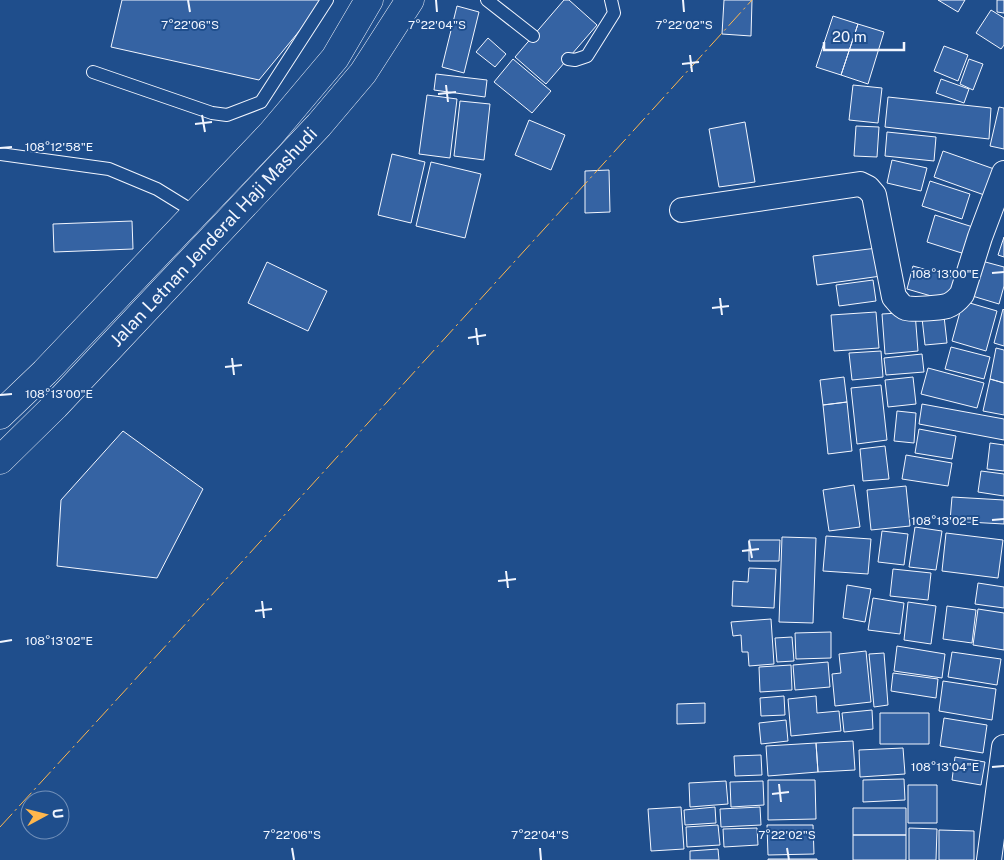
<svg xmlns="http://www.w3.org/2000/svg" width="1004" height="860" font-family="'Public Sans',sans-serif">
  <rect width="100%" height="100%" fill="#1f4e8c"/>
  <!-- building -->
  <path fill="#3563a3" stroke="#f2f6ff" d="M 122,0 L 320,0 L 319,7 L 259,80 L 111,47 Z
    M 564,0 L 569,0 L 597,25 L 546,84 L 515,57 Z
    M 724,0 L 752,0 L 751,36 L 722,34 Z
    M 938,0 L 965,0 L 958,12 Z
    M 997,0 L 1004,0 L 1004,13 L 997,12 Z
    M 457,6 L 479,12 L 464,73 L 442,67 Z
    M 991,10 L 1004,18 L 1004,45 L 1001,49 L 976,33 Z
    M 833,16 L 858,24 L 841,75 L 816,67 Z
    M 858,24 L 884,32 L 868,84 L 841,75 Z
    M 488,38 L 506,54 L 495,67 L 476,52 Z
    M 944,46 L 968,55 L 958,81 L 934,71 Z
    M 513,59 L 551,91 L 532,113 L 494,82 Z
    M 969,59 L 983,64 L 973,90 L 960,84 Z
    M 436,74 L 487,80 L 485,97 L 434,90 Z
    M 941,79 L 969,89 L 964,103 L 936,93 Z
    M 853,85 L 882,88 L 878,123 L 849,120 Z
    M 427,95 L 457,99 L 450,158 L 419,154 Z
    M 888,97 L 991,108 L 989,139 L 885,127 Z
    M 460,101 L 490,104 L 484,160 L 454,156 Z
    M 999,107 L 1004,108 L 1004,149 L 990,146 Z
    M 529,120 L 565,135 L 551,170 L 515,155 Z
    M 745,122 L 755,182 L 719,187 L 709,129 Z
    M 856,126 L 879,127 L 877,157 L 854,156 Z
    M 887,132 L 936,137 L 934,161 L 885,156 Z
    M 943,151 L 997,170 L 987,196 L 934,177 Z
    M 392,154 L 425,162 L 411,223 L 378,215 Z
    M 892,160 L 927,168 L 921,191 L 887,183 Z
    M 431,162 L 481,174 L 465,238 L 416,226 Z
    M 609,170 L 610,212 L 585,213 L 585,171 Z
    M 930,181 L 970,194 L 962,219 L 922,206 Z
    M 935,215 L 976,228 L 968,255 L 927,242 Z
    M 132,221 L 133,249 L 54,252 L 53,224 Z
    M 1004,237 L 1004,257 L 998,255 Z
    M 877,248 L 881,276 L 817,285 L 813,256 Z
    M 978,260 L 1004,267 L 1004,286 L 999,304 L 969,295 Z
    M 267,262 L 327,291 L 308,331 L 248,303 Z
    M 913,266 L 959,279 L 952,302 L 907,289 Z
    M 873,280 L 876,301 L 839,306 L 836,285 Z
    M 963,301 L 997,311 L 986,351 L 952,341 Z
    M 1003,309 L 1004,310 L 1004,346 L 994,343 Z
    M 876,312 L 879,348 L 834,351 L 831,315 Z
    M 915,312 L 918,351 L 885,354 L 882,314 Z
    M 944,316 L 947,343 L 925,345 L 922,318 Z
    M 951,347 L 990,357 L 984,379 L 945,369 Z
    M 996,348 L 1004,350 L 1004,383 L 990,379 Z
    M 881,351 L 883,377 L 852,380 L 849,353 Z
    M 922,354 L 924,372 L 886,375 L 884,358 Z
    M 928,368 L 984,383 L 977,408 L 921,394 Z
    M 844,377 L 847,402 L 823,405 L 820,380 Z
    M 913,377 L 916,404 L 888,407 L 885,380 Z
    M 990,379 L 1004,383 L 1004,415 L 983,411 Z
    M 881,385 L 887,440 L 857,444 L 851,388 Z
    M 847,402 L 852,451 L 828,454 L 823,405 Z
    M 922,404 L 1004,419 L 1004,440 L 919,424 Z
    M 897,411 L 916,413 L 914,443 L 894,441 Z
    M 919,429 L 956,436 L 952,459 L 915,453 Z
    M 123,431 L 203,489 L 157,578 L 57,566 L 61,500 Z
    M 990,443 L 1004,445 L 1004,471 L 987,469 Z
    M 885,446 L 889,479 L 863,481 L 860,449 Z
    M 906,455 L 952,463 L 948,486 L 902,479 Z
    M 981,471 L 1004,474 L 1004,496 L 978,492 Z
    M 854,485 L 860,527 L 829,531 L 823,490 Z
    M 906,486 L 910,526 L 871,530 L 867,490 Z
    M 952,497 L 1004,500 L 1004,524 L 950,521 Z
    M 915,527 L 942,531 L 936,570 L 909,567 Z
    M 882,531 L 908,534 L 904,565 L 878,562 Z
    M 946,533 L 1003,540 L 998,578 L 942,571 Z
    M 826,536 L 871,539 L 868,574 L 823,571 Z
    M 782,537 L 816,538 L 813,623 L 779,622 Z
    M 749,540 L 780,540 L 779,561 L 749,561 Z
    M 749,568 L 776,569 L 774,608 L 732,606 L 733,581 L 748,582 Z
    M 893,569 L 931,573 L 928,600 L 890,596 Z
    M 978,583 L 1004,587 L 1004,608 L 975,604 Z
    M 847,585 L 871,589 L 865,622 L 843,618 Z
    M 873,598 L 904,603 L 900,634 L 868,630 Z
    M 908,602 L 936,606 L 931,644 L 904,640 Z
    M 947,606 L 976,610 L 972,643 L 943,639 Z
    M 978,609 L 1004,613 L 1004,650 L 973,645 Z
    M 771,619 L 774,664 L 749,666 L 748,652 L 742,652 L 741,635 L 733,636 L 731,622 Z
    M 831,632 L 831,658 L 796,659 L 795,633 Z
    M 792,637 L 794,661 L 777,662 L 775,638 Z
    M 897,646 L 945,654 L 942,678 L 894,671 Z
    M 866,651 L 871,702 L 835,706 L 832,674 L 841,673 L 839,654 Z
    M 952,652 L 1001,659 L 997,685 L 948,677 Z
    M 884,653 L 888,705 L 874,707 L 869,654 Z
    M 828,662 L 830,687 L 795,690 L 793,665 Z
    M 791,665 L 792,690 L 760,692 L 759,667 Z
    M 893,673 L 938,679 L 936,698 L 891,691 Z
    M 943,681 L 996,689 L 992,720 L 939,711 Z
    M 784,696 L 785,715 L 761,716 L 760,698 Z
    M 816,696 L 817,713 L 839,711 L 841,731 L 791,736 L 788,699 Z
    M 705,703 L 705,723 L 677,724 L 677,704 Z
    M 872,710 L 873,729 L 844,732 L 842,713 Z
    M 880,713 L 929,713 L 929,744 L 880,744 Z
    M 944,718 L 987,725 L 983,753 L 940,746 Z
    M 786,720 L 788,741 L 761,744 L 759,723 Z
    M 853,741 L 855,770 L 818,772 L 816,743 Z
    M 816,743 L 818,772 L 768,776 L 766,746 Z
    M 903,748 L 905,774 L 860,777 L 859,750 Z
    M 761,755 L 762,775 L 735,776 L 734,756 Z
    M 955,757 L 985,762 L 981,785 L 952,780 Z
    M 904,779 L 905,800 L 863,802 L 863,780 Z
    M 768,780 L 815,780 L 816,819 L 768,820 Z
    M 726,781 L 728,804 L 690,807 L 689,783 Z
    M 763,781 L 764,805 L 731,807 L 730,782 Z
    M 908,785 L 937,785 L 937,823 L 908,823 Z
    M 681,807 L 684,849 L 651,851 L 648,809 Z
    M 715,807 L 716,823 L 685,825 L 684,810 Z
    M 760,807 L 761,825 L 721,827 L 720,809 Z
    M 853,808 L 906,808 L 906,835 L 853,835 Z
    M 718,825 L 720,845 L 687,847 L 686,827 Z
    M 767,825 L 813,825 L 814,854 L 768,855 Z
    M 757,828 L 758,845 L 724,847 L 723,829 Z
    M 909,828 L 937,829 L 936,860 L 909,860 Z
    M 939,830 L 974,831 L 974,860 L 939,860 Z
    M 853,835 L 906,835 L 906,860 L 853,860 Z
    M 718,849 L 719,860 L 690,860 L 690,851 Z
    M 768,859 L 817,859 L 817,860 L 768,860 Z"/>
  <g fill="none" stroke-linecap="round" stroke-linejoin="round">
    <defs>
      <path id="service" d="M 487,0 L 533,36
        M 568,59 L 575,60 L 587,56 L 614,13 L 611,0
        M 93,72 L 212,113 L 227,115 L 261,102 L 327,0
        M 0,154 L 109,169 L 157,189 L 196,213"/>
      <path id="minor" d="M 682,210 L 860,184 L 868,188 L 874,195 L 894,297 C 898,301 900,306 906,308 C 914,310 938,308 947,306 C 953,304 958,299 962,294 L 980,237 L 1004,173
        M 989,860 L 1004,747"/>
      <g id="primary">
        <path d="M 0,415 L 45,372 L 271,134 L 335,58 L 369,0"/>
        <path id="s1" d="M 0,460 L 55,406 L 319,125 L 363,73 L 410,0"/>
      </g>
    </defs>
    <!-- service casing -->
    <use href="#service" stroke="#f2f6ff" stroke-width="14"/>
    <!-- minor casing -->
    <use href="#minor" stroke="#f2f6ff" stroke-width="26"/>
    <!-- primary casing -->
    <use href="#primary" stroke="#f2f6ff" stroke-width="29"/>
    <!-- service -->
    <use href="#service" stroke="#1f4e8c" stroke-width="12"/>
    <!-- minor -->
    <use href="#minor" stroke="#1f4e8c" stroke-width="24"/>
    <!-- primary -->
    <use href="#primary" stroke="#1f4e8c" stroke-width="28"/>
    <!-- power -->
    <path stroke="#ffb74d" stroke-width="1" stroke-dasharray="18 4 2.5 4" stroke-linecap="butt" d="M 0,827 L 131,684 L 752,0"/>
  </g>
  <!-- ticks -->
  <path fill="none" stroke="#f2f6ff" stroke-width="2" d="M 188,0 L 190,12M 436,0 L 437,12M 683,0 L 684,12M 690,55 L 692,72M 682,64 L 699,62M 446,85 L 448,102M 438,94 L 456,92M 202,115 L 205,132M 195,124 L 212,122M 0,148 L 12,147M 992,273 L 1004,272M 720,298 L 722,315M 712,308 L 729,306M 476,328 L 478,345M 468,338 L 486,335M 232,358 L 234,375M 225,367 L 242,365M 0,395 L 12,394M 992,520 L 1004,519M 749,541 L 752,558M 742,551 L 759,549M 506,571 L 508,588M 498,581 L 516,579M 262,601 L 264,618M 255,611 L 272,609M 0,642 L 12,640M 992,767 L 1004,766M 779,784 L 781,802M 772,794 L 789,792M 292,848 L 294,860M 540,848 L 541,860M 787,848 L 789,860"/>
  <g text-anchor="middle" stroke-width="4" stroke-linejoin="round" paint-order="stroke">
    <!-- street labels -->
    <g font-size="18" fill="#f2f6ff" stroke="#1f4e8c">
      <text dy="6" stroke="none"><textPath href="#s1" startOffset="309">Jalan Letnan Jenderal Haji Mashudi</textPath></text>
    </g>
  </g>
  <g font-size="12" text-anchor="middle" fill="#f2f6ff" stroke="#1f4e8c" stroke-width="4" stroke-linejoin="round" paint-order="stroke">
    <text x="437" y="29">7°22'04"S</text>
    <text x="684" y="29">7°22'02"S</text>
    <text x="190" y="29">7°22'06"S</text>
    <text x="59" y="151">108°12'58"E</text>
    <text x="945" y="278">108°13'00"E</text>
    <text x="59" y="398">108°13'00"E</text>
    <text x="945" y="525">108°13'02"E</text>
    <text x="59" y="645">108°13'02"E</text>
    <text x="945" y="771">108°13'04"E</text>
    <text x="292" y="839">7°22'06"S</text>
    <text x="540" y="839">7°22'04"S</text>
    <text x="787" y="839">7°22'02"S</text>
  </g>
  <!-- north arrow -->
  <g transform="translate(45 815) rotate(83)"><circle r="24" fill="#1f4e8c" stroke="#7391ba"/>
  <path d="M0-4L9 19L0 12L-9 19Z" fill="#ffb74d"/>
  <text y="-8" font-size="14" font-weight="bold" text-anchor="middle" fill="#f2f6ff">U</text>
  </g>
  <!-- scale -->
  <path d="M824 42v8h80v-8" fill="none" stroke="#f2f6ff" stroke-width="2.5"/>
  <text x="832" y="42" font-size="15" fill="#f2f6ff" stroke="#1f4e8c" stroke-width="4" paint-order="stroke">20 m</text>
</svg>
